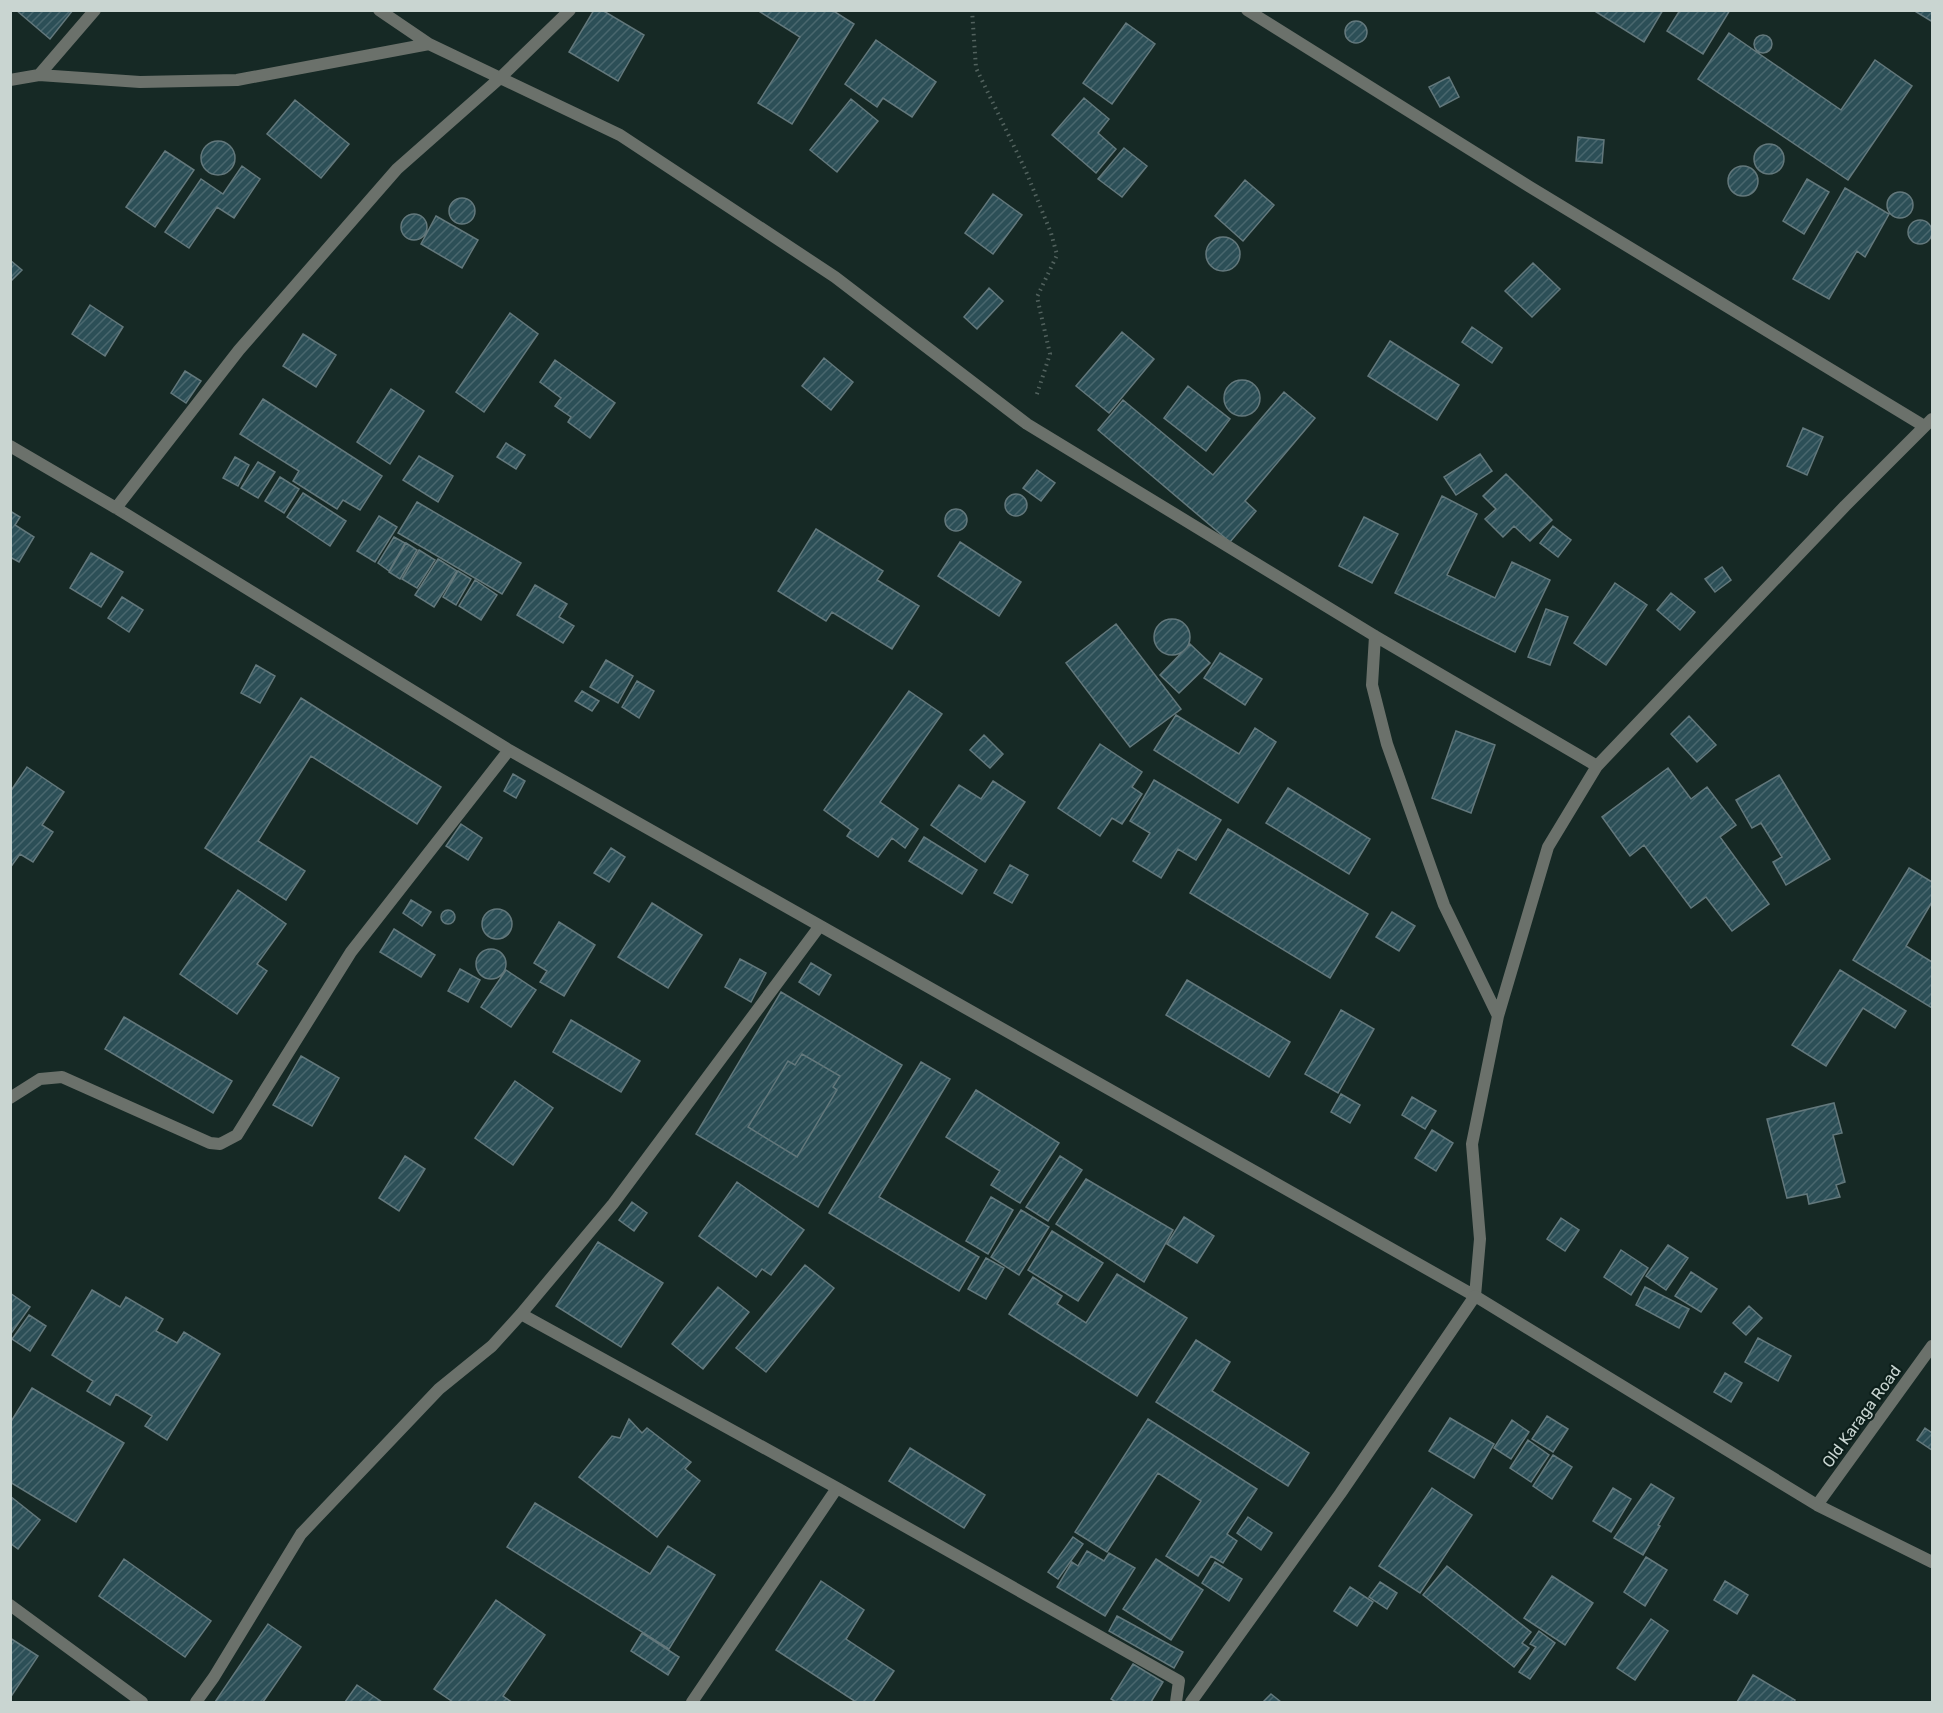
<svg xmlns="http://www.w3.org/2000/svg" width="1943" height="1713" font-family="Rubik,sans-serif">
  <defs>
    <pattern id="building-hatch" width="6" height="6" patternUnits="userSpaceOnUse" patternTransform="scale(1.5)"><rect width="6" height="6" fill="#2c4f57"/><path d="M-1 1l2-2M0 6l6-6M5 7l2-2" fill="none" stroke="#49676e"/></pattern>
  </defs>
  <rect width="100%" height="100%" fill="#162925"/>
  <!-- building -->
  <path fill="url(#building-hatch)" stroke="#63787c" stroke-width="1.5" fill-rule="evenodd" d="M 16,10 L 73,10 L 50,39 Z
    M 594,10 L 602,10 L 644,35 L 618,81 L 569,52 Z
    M 757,10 L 832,10 L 854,24 L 792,124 L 758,103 L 800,37 Z
    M 1593,10 L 1663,10 L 1644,42 Z
    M 1680,10 L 1730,10 L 1703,54 L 1667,31 Z
    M 1913,10 L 1932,10 L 1932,19 L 1931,21 Z
    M1345 32a11 11 0 1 1 22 0a11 11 0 1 1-22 0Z
    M 1126,23 L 1155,44 L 1112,104 L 1083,83 Z
    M 1729,33 L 1841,110 L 1875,60 L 1912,86 L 1848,180 L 1698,79 Z
    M1754 44a9 9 0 1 1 18 0a9 9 0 1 1-18 0Z
    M 876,40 L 936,82 L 912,117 L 883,98 L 877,107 L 845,84 Z
    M 1449,77 L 1459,97 L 1440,107 L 1429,87 Z
    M 1084,98 L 1109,119 L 1098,133 L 1116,149 L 1096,173 L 1052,135 Z
    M 851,99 L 878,121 L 837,172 L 810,150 Z
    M 295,100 L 349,144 L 321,178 L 267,134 Z
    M 1578,137 L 1604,140 L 1602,163 L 1576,161 Z
    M201 158a17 17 0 1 1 34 0a17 17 0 1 1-34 0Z
    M1754 159a15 15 0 1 1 30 0a15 15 0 1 1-30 0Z
    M 1124,148 L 1147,166 L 1122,197 L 1098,179 Z
    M 165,151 L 194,170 L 155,227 L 126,207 Z
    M 242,166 L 260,179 L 234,218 L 217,207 L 189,248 L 165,232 L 201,179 L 223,194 Z
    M1728 181a15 15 0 1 1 30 0a15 15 0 1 1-30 0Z
    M 1807,179 L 1829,192 L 1804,234 L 1783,221 Z
    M 1245,180 L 1274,205 L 1243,241 L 1215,216 Z
    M 1845,188 L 1889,214 L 1865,257 L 1857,251 L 1829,299 L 1793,279 Z
    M1887 205a13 13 0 1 1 26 0a13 13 0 1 1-26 0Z
    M 993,194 L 1022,215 L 993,254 L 965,233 Z
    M449 211a13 13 0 1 1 26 0a13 13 0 1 1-26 0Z
    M401 227a13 13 0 1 1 26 0a13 13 0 1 1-26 0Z
    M 436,216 L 478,240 L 462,268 L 421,244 Z
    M1908 232a12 12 0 1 1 24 0a12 12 0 1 1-24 0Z
    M1206 254a17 17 0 1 1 34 0a17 17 0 1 1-34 0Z
    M 10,260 L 22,270 L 10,282 Z
    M 1533,263 L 1560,289 L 1532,317 L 1505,291 Z
    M 989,288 L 1003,301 L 977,329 L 964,317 Z
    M 90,305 L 123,327 L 105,356 L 72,334 Z
    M 510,313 L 538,334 L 484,412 L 456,392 Z
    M 1472,327 L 1502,348 L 1492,363 L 1462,342 Z
    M 1122,332 L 1154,359 L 1109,413 L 1076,386 Z
    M 303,334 L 336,355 L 316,387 L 283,366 Z
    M 1390,341 L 1459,385 L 1437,420 L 1368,376 Z
    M 824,358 L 853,382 L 831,410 L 802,386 Z
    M 555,360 L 615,403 L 590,438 L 568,422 L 571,417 L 555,406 L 561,398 L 540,382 Z
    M 185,371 L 201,381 L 186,403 L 171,393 Z
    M1224 398a18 18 0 1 1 36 0a18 18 0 1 1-36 0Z
    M 1188,386 L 1230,419 L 1206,451 L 1164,418 Z
    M 391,389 L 424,411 L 390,464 L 357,442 Z
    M 1284,392 L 1315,418 L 1245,501 L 1256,511 L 1230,542 L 1098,430 L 1123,400 L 1213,475 Z
    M 263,399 L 382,476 L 360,510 L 343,500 L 337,509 L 293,481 L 299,471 L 240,434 Z
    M 1803,428 L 1823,437 L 1807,475 L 1787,466 Z
    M 506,443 L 525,455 L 516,469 L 497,457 Z
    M 1480,454 L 1492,471 L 1456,495 L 1444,477 Z
    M 419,456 L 453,476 L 438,502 L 403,480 Z
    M 235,457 L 249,465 L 238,486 L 223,478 Z
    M 258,462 L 275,472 L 258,498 L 241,488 Z
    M 1037,470 L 1055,483 L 1041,501 L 1023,488 Z
    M 1506,474 L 1552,520 L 1530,541 L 1514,526 L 1503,537 L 1485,519 L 1496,509 L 1483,496 Z
    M 280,477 L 299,489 L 284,513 L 265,501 Z
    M 303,493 L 346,521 L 330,546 L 287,517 Z
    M1005 505a11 11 0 1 1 22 0a11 11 0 1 1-22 0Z
    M 1442,496 L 1477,514 L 1447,575 L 1495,598 L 1512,562 L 1550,580 L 1515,652 L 1395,593 Z
    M 417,502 L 521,563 L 502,594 L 398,533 Z
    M945 520a11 11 0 1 1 22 0a11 11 0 1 1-22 0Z
    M 10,511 L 20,517 L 15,525 L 34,537 L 19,562 L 10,557 Z
    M 379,516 L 397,527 L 375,562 L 357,551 Z
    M 1364,517 L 1398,534 L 1372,583 L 1339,566 Z
    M 1553,526 L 1571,540 L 1558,557 L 1540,543 Z
    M 816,529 L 883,571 L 877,580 L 919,606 L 892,649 L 832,612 L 826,621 L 778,591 Z
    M 394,537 L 405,543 L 389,571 L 378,563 Z
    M 960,542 L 1021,582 L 999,616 L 938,576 Z
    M 406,543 L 417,550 L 400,579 L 389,572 Z
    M 419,550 L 435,560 L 417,588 L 402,579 Z
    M 91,553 L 123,572 L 101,607 L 70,588 Z
    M 438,559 L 457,571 L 434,607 L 415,595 Z
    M 1722,567 L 1731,580 L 1715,592 L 1705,579 Z
    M 458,571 L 471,579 L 456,605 L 443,597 Z
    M 475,580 L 497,595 L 481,620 L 459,606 Z
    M 1615,583 L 1647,605 L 1606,665 L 1574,643 Z
    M 535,585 L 567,604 L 559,617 L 574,626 L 563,643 L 517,615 Z
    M 1671,593 L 1695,612 L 1680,630 L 1657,610 Z
    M 122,597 L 143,610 L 129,632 L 108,618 Z
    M 1546,609 L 1568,617 L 1550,665 L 1528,657 Z
    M1154 637a18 18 0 1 1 36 0a18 18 0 1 1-36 0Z
    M 1116,624 L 1181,709 L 1130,747 L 1066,663 Z
    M 1190,644 L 1210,663 L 1179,693 L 1160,675 Z
    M 1220,653 L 1262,679 L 1245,705 L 1204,678 Z
    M 606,660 L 633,676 L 618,703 L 590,687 Z
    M 256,665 L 275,676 L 260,703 L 241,693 Z
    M 637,681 L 654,691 L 639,718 L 622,707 Z
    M 582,691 L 599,701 L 592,711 L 575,701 Z
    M 909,691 L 942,714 L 880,802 L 918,829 L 905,848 L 892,838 L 878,857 L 847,836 L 851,830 L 824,810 Z
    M 301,698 L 441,787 L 417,824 L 311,756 L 258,841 L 305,871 L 286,900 L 205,848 Z
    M 1176,715 L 1239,754 L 1255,728 L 1276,742 L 1238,803 L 1154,750 Z
    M 1689,716 L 1716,745 L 1697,762 L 1671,734 Z
    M 1456,731 L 1495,745 L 1471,813 L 1432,798 Z
    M 984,735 L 1003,754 L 990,768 L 970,750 Z
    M 1100,744 L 1142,772 L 1132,787 L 1142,794 L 1122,824 L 1112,818 L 1100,836 L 1058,808 Z
    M 27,767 L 64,792 L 42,825 L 53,832 L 33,862 L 20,854 L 10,868 L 10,792 Z
    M 1668,768 L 1691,799 L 1707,787 L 1736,825 L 1720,837 L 1769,904 L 1732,931 L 1706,897 L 1691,908 L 1644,845 L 1630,856 L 1602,817 Z
    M 513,774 L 525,781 L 516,798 L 504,791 Z
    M 1779,775 L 1830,859 L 1786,885 L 1773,862 L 1782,857 L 1761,823 L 1752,828 L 1736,800 Z
    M 1154,780 L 1221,820 L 1196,860 L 1178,849 L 1161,878 L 1133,861 L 1150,833 L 1130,821 Z
    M 993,781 L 1025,802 L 985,862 L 931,825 L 959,785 L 981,799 Z
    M 1288,788 L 1370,839 L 1349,874 L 1266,823 Z
    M 461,824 L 482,838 L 468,860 L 446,846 Z
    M 1228,829 L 1368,914 L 1330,978 L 1190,893 Z
    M 924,837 L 977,870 L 962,894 L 909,861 Z
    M 611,848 L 625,857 L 609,882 L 594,873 Z
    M 1010,865 L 1028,875 L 1012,903 L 994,893 Z
    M 1909,868 L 1932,882 L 1932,902 L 1906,946 L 1932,962 L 1932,1008 L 1853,960 Z
    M 238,890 L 286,924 L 257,964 L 267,971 L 237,1014 L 180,974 Z
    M 411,900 L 431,912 L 422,926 L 403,913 Z
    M 652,903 L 702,935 L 668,988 L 618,957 Z
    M482 924a15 15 0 1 1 30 0a15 15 0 1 1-30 0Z
    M441 917a7 7 0 1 1 14 0a7 7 0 1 1-14 0Z
    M 1392,912 L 1415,926 L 1399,951 L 1376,937 Z
    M 559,922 L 595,945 L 564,996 L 540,982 L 547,971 L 534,963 Z
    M 394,929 L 435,955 L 421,977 L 380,952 Z
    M476 964a15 15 0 1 1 30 0a15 15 0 1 1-30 0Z
    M 740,959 L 766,973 L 751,1002 L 725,987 Z
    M 811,963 L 831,975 L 819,995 L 799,982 Z
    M 460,969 L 480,980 L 468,1002 L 448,991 Z
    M 506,970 L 536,990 L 511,1027 L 481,1007 Z
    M 1840,970 L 1906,1011 L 1895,1028 L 1863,1008 L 1826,1066 L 1792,1045 Z
    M 1187,980 L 1290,1042 L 1269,1077 L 1166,1015 Z
    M 781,992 L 902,1065 L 818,1207 L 696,1134 ZM 802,1054 L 840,1076 L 833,1087 L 837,1090 L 797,1157 L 748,1127 L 788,1061 L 795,1065 Z
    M 1341,1010 L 1374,1029 L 1338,1093 L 1305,1074 Z
    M 124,1017 L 232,1081 L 213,1113 L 105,1049 Z
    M 571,1020 L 640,1061 L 621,1092 L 553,1052 Z
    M 802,1054 L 840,1076 L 833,1087 L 837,1090 L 797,1157 L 748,1127 L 788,1061 L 795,1065 Z
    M 301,1056 L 339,1078 L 312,1126 L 273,1105 Z
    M 921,1062 L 950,1079 L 879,1197 L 979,1257 L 959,1291 L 829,1213 Z
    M 515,1081 L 553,1108 L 513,1165 L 475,1138 Z
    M 976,1090 L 1059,1143 L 1020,1203 L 991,1185 L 1000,1171 L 946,1137 Z
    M 1341,1094 L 1360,1105 L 1350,1123 L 1331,1112 Z
    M 1412,1097 L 1436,1111 L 1425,1129 L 1402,1115 Z
    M 1834,1103 L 1842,1133 L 1833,1135 L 1845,1182 L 1836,1185 L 1840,1197 L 1809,1204 L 1807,1194 L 1787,1198 L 1767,1119 Z
    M 1432,1130 L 1453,1143 L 1436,1171 L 1415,1158 Z
    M 405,1156 L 425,1169 L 399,1211 L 379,1198 Z
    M 1060,1156 L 1082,1170 L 1048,1221 L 1026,1207 Z
    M 1086,1179 L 1173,1230 L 1144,1282 L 1056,1224 Z
    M 737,1182 L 804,1230 L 771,1275 L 762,1269 L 756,1277 L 699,1236 Z
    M 991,1197 L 1013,1210 L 988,1254 L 966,1241 Z
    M 632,1202 L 647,1213 L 634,1231 L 619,1220 Z
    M 1021,1210 L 1049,1227 L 1019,1275 L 991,1257 Z
    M 1184,1217 L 1214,1236 L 1197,1263 L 1167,1244 Z
    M 1561,1218 L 1579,1230 L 1565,1251 L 1547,1239 Z
    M 1052,1231 L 1103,1263 L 1078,1301 L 1028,1270 Z
    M 598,1242 L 663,1283 L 621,1347 L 556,1306 Z
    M 1668,1245 L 1688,1258 L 1666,1290 L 1646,1276 Z
    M 1621,1250 L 1648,1268 L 1631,1295 L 1604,1277 Z
    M 986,1258 L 1004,1268 L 986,1299 L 968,1289 Z
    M 805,1265 L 834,1288 L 766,1372 L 736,1348 Z
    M 1691,1272 L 1717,1289 L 1701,1312 L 1675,1296 Z
    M 1117,1274 L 1187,1318 L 1137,1396 L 1009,1314 L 1033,1277 L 1062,1296 L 1057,1304 L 1086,1323 Z
    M 718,1287 L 749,1312 L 703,1369 L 672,1344 Z
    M 1645,1287 L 1689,1309 L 1679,1328 L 1636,1305 Z
    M 92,1290 L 120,1307 L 126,1297 L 163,1319 L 156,1331 L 177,1343 L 184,1332 L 220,1354 L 167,1440 L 145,1426 L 152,1416 L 116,1394 L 110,1405 L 87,1391 L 93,1381 L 52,1355 Z
    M 10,1293 L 30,1307 L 10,1335 Z
    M 1749,1306 L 1762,1318 L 1746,1335 L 1733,1323 Z
    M 29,1315 L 46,1326 L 30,1351 L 12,1339 Z
    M 1758,1338 L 1791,1356 L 1778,1381 L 1745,1362 Z
    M 1196,1340 L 1230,1362 L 1212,1391 L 1309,1453 L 1288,1486 L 1156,1402 Z
    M 1725,1373 L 1742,1383 L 1731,1402 L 1714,1392 Z
    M 32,1388 L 124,1443 L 76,1522 L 10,1482 L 10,1423 Z
    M 1547,1416 L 1568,1429 L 1553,1452 L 1532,1439 Z
    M 1450,1418 L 1494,1444 L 1474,1478 L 1429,1451 Z
    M 629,1419 L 642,1433 L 647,1428 L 691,1462 L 685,1469 L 700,1481 L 657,1537 L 579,1477 L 612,1436 L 620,1438 Z
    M 1148,1419 L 1257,1489 L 1227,1534 L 1237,1541 L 1223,1563 L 1211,1556 L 1198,1576 L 1166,1556 L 1201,1501 L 1158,1473 L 1107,1552 L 1075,1532 Z
    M 1512,1420 L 1529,1432 L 1511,1459 L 1494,1448 Z
    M 1925,1428 L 1932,1433 L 1932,1450 L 1917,1440 Z
    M 1528,1440 L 1549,1455 L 1531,1482 L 1510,1468 Z
    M 910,1448 L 985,1495 L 964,1528 L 889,1481 Z
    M 1553,1455 L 1572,1467 L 1552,1499 L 1533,1486 Z
    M 1651,1484 L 1674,1498 L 1658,1525 L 1660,1526 L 1643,1555 L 1614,1538 Z
    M 1432,1488 L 1472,1515 L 1420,1593 L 1379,1566 Z
    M 1613,1488 L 1631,1499 L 1611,1532 L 1593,1521 Z
    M 10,1496 L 40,1520 L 18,1549 L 10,1543 Z
    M 535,1503 L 650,1574 L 668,1546 L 715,1575 L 669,1649 L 507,1547 Z
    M 1248,1517 L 1272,1533 L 1261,1550 L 1237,1533 Z
    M 1073,1537 L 1083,1544 L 1058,1579 L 1048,1572 Z
    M 1087,1551 L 1104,1561 L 1109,1553 L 1135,1568 L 1105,1616 L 1057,1587 L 1072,1562 L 1078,1566 Z
    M 1646,1557 L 1667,1570 L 1645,1606 L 1624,1592 Z
    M 124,1559 L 211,1621 L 185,1657 L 99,1596 Z
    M 1156,1559 L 1203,1590 L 1171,1640 L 1123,1609 Z
    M 1215,1562 L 1242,1579 L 1229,1601 L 1202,1583 Z
    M 1447,1566 L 1531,1632 L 1522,1643 L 1529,1648 L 1514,1667 L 1423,1595 Z
    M 1552,1576 L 1593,1603 L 1565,1645 L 1524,1618 Z
    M 821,1581 L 864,1610 L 846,1639 L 894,1671 L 873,1702 L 856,1702 L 776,1650 Z
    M 1725,1581 L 1748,1595 L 1737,1614 L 1714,1600 Z
    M 1380,1582 L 1397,1593 L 1387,1609 L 1369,1597 Z
    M 1350,1587 L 1373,1602 L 1357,1626 L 1334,1611 Z
    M 496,1600 L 545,1635 L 503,1696 L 510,1701 L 508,1702 L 453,1702 L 434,1689 Z
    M 1117,1616 L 1183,1652 L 1174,1668 L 1109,1631 Z
    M 1651,1619 L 1668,1631 L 1635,1680 L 1617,1668 Z
    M 268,1624 L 301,1647 L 263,1702 L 215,1702 Z
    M 1539,1631 L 1555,1643 L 1530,1679 L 1519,1672 L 1536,1647 L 1530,1644 Z
    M 642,1633 L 679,1657 L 668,1675 L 631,1651 Z
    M 10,1638 L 38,1656 L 10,1698 Z
    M 1133,1664 L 1163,1682 L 1151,1702 L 1116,1702 L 1111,1699 Z
    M 1753,1675 L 1795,1700 L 1794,1702 L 1737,1702 Z
    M 357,1685 L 382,1702 L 345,1702 Z
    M 1271,1694 L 1281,1702 L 1263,1702 Z"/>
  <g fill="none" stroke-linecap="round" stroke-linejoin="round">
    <!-- path -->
    <path stroke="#52625e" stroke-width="4" stroke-dasharray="1.5 4.5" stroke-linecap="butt" d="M 972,10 L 976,68 L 1025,169 L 1051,233 L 1057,255 L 1037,297 L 1050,354 L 1036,397"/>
    <!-- minor -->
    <path stroke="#6b716b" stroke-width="12" d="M 379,10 L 429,44 L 620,135 L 835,277 L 1027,424 L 1375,636 L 1597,766 L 1845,506 L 1932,419
      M 1247,10 L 1530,187 L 1924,426
      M 39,75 L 140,82 L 237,80 L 429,44
      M 10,80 L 39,75 L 95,10
      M 10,446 L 116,508 L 509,750 L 1475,1296 L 1480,1239 L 1472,1144 L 1498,1016 L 1548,847 L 1597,766
      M 116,508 L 239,350 L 397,169 L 500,78 L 570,10
      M 1375,636 L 1372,685 L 1387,744 L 1444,905 L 1498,1016
      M 10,1098 L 40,1079 L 62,1077 L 210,1143 L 220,1144 L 237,1135 L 351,952 L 509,750
      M 521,1314 L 837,1488 L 1179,1681 L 1176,1702
      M 10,1605 L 142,1702
      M 196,1702 L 214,1677 L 301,1534 L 439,1389 L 492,1346 L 521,1314 L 613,1204 L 819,927
      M 692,1702 L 837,1488"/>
    <!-- tertiary -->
    <path stroke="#6b716b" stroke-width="12" d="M 1817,1505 L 1932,1346
      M 1191,1702 L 1340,1494 L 1475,1296 L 1817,1505 L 1932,1562"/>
  </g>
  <g text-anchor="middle" stroke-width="4.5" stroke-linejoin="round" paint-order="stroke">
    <!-- street labels -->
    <g font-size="16" fill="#c9d5d1" stroke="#0d1f1b">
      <text transform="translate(1861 1416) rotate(-54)" y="6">Old Karaga Road</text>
    </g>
  </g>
  <!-- border -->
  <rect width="1943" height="1713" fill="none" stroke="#c9d5d1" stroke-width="24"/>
</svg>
